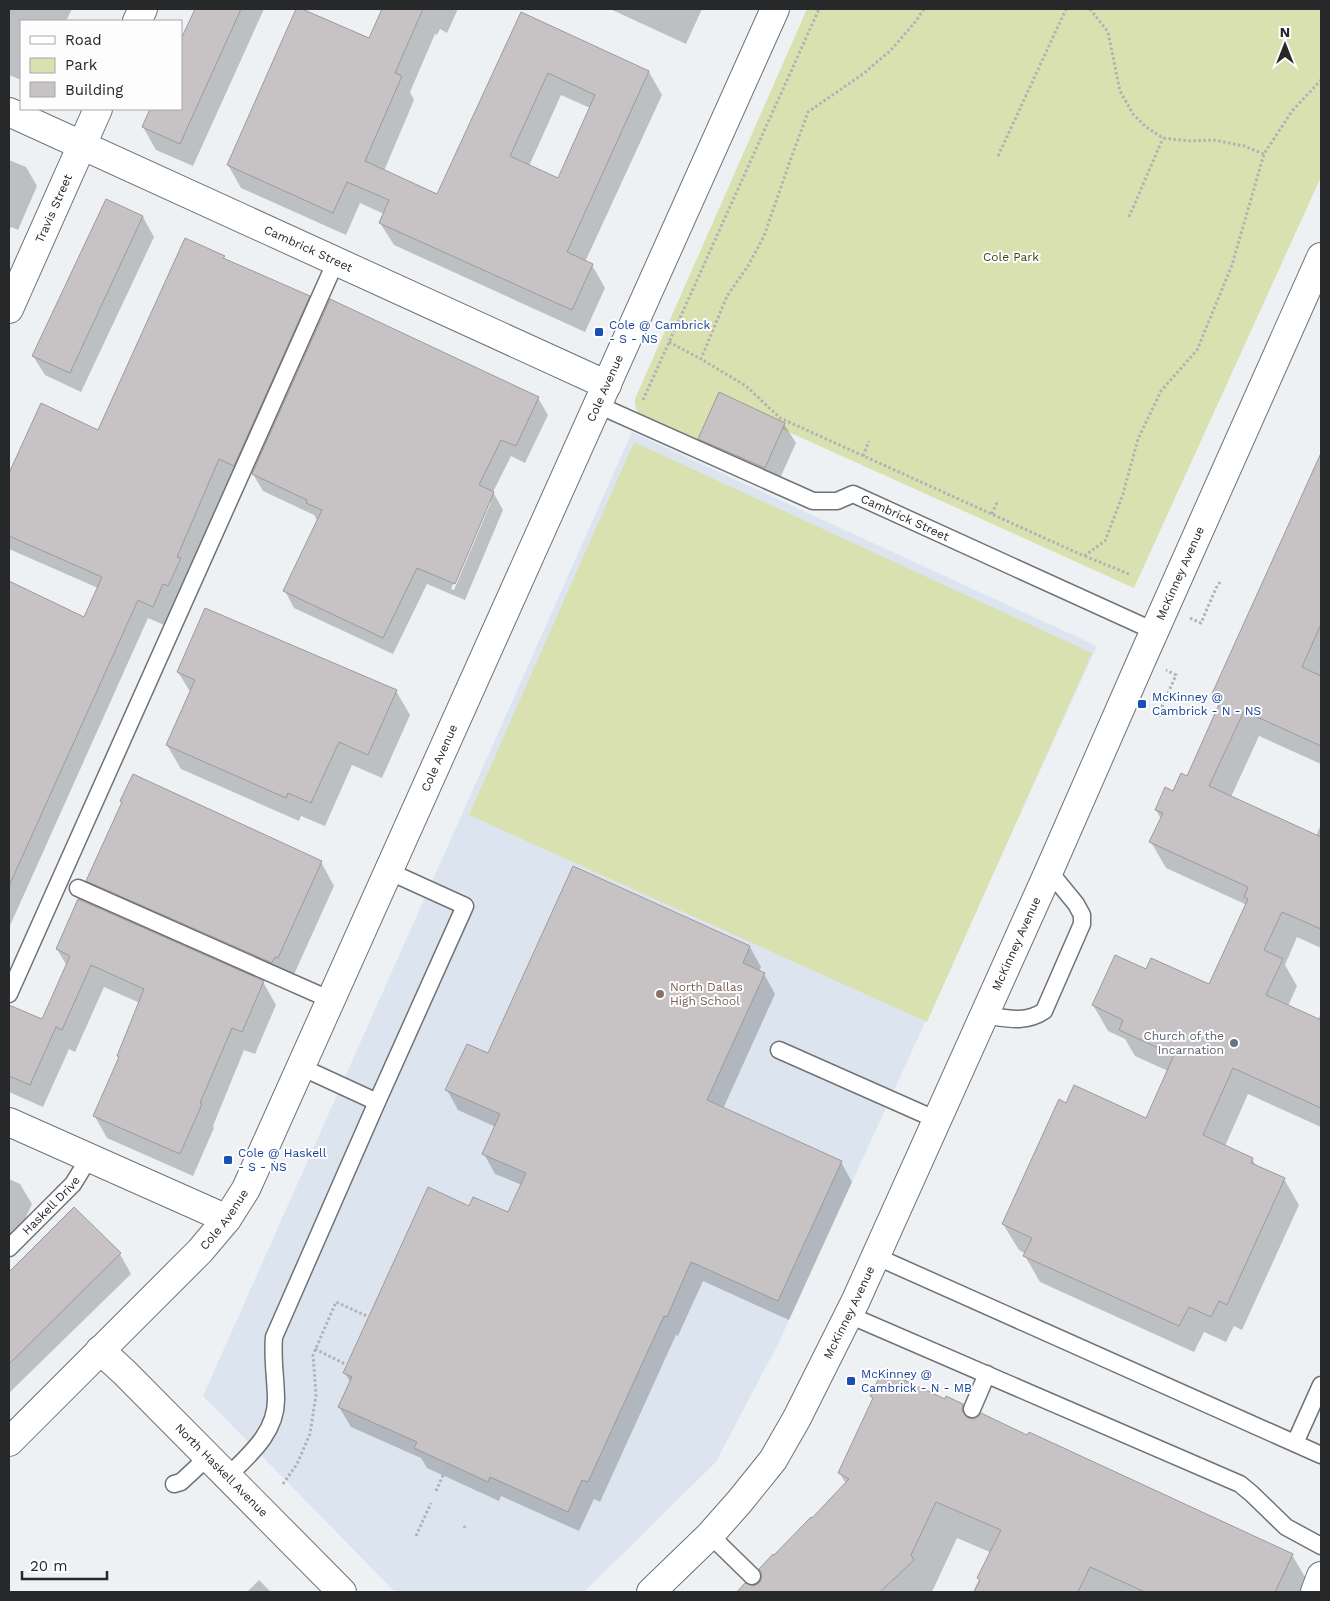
<svg xmlns="http://www.w3.org/2000/svg" width="1330" height="1601" font-family="'Work Sans',sans-serif">
  <rect width="100%" height="100%" fill="#edf1f4"/>
  <!-- built -->
  <path fill="#dce5ef" d="M 632,432 L 1097,646 L 779,1342 L 716,1462 L 584,1592 L 395,1592 L 203,1396 Z"/>
  <!-- green -->
  <path fill="#dae1b0" d="M 807,9 L 1321,9 L 1321,177 L 1134,588 L 718,400 L 698,444 L 639,416 L 635,405 L 635,399 Z
    M 634,442 L 1092,653 L 927,1022 L 469,815 Z"/>
  <!-- shadow -->
  <path fill="#0003" fill-rule="evenodd" d="M 9,9 L 72,9 L 66,21 L 21,21 L 21,80 L 9,75 Z
    M 196,9 L 264,9 L 193,166 L 156,150 L 143,127 L 151,109 L 181,109 L 181,41 Z
    M 297,9 L 369,40 L 382,11 L 377,9 L 458,9 L 447,33 L 440,29 L 437,35 L 435,34 L 410,92 L 414,100 L 384,171 L 438,195 L 521,13 L 649,72 L 662,95 L 585,262 L 592,265 L 605,288 L 585,332 L 394,245 L 380,223 L 384,214 L 360,203 L 346,235 L 241,188 L 228,165 ZM 561,95 L 590,108 L 559,180 L 529,166 Z
    M 610,9 L 702,9 L 686,44 Z
    M 9,160 L 26,167 L 37,186 L 18,230 L 11,227 L 9,231 Z
    M 106,200 L 143,217 L 154,237 L 81,392 L 45,375 L 33,356 Z
    M 224,257 L 226,261 L 309,297 L 319,315 L 244,484 L 230,477 L 188,574 L 179,604 L 174,602 L 164,625 L 148,618 L 9,928 L 9,582 L 85,618 L 98,588 L 9,549 L 9,476 L 41,405 L 99,431 Z
    M 538,398 L 548,415 L 525,463 L 511,456 L 493,492 L 503,510 L 465,600 L 427,584 L 393,654 L 294,608 L 285,591 L 317,520 L 314,515 L 263,491 L 253,474 ZM 489,502 L 491,502 L 454,590 L 451,589 Z
    M 784,424 L 796,443 L 776,487 L 711,458 L 699,438 Z
    M 1321,456 L 1321,764 L 1259,736 L 1231,797 L 1316,836 L 1321,824 L 1321,948 L 1297,937 L 1285,965 L 1297,986 L 1288,1006 L 1318,1020 L 1321,1013 L 1321,1127 L 1248,1094 L 1225,1146 L 1252,1159 L 1257,1167 L 1284,1179 L 1299,1205 L 1242,1330 L 1234,1326 L 1226,1342 L 1204,1332 L 1194,1352 L 1040,1282 L 1025,1256 L 1026,1254 L 1019,1250 L 1003,1224 L 1067,1104 L 1147,1119 L 1168,1071 L 1135,1056 L 1125,1039 L 1108,1031 L 1093,1005 L 1147,971 L 1210,986 L 1247,905 L 1166,868 L 1151,842 L 1161,819 L 1156,810 L 1187,777 L 1219,708 L 1212,696 Z
    M 178,672 L 396,691 L 410,715 L 382,778 L 352,765 L 325,826 L 301,816 L 299,821 L 181,769 L 167,745 L 191,693 Z
    M 121,801 L 321,862 L 334,886 L 291,981 L 102,905 L 88,881 L 123,804 Z
    M 750,947 L 761,967 L 759,972 L 764,974 L 775,994 L 723,1109 L 841,1162 L 852,1182 L 789,1320 L 703,1281 L 678,1336 L 676,1335 L 600,1502 L 594,1499 L 579,1531 L 501,1496 L 499,1501 L 427,1468 L 421,1458 L 351,1427 L 339,1407 L 350,1382 L 345,1373 L 470,1207 L 509,1214 L 522,1185 L 495,1174 L 484,1154 L 496,1127 L 458,1110 L 447,1090 L 489,1055 Z
    M 57,949 L 263,982 L 276,1005 L 255,1054 L 244,1050 L 213,1126 L 214,1128 L 193,1176 L 107,1138 L 94,1115 L 119,1058 L 118,1056 L 140,1003 L 104,987 L 75,1052 L 69,1049 L 43,1107 L 9,1092 L 9,1017 L 13,1008 L 42,1021 L 67,966 Z
    M 9,1179 L 20,1184 L 32,1204 L 9,1255 Z
    M 74,1209 L 120,1254 L 131,1274 L 9,1393 L 9,1274 Z
    M 872,1396 L 945,1401 L 962,1405 L 970,1420 L 1292,1555 L 1314,1592 L 973,1592 L 992,1553 L 957,1538 L 932,1592 L 738,1592 L 746,1585 L 754,1587 L 761,1583 L 763,1574 L 846,1484 L 839,1472 L 874,1400 Z
    M 259,1580 L 271,1592 L 247,1592 Z"/>
  <!-- building -->
  <path fill="#c7c2c4" stroke="#9e999b" fill-rule="evenodd" d="M 195,9 L 241,9 L 180,144 L 142,127 L 150,109 L 181,109 L 181,39 Z
    M 296,9 L 302,9 L 369,38 L 382,9 L 423,9 L 395,73 L 402,76 L 365,161 L 437,194 L 521,12 L 649,71 L 567,252 L 593,264 L 572,310 L 379,223 L 389,200 L 347,182 L 333,213 L 227,165 ZM 548,73 L 595,95 L 558,178 L 510,156 Z
    M 106,199 L 143,216 L 70,373 L 32,356 Z
    M 185,238 L 225,256 L 223,258 L 310,296 L 234,466 L 219,459 L 177,557 L 181,558 L 168,586 L 163,584 L 153,607 L 138,600 L 9,886 L 9,581 L 84,617 L 102,577 L 9,536 L 9,473 L 41,403 L 98,430 Z
    M 330,299 L 539,397 L 516,446 L 501,440 L 479,485 L 494,492 L 455,584 L 417,568 L 383,638 L 283,591 L 322,510 L 306,503 L 307,500 L 252,474 Z
    M 719,392 L 785,423 L 765,468 L 698,439 Z
    M 1321,453 L 1321,624 L 1302,667 L 1321,676 L 1321,746 L 1244,711 L 1209,786 L 1321,837 L 1321,929 L 1282,912 L 1264,950 L 1283,959 L 1266,995 L 1321,1020 L 1321,1108 L 1233,1068 L 1203,1135 L 1253,1158 L 1251,1163 L 1285,1178 L 1227,1305 L 1219,1301 L 1211,1317 L 1189,1307 L 1179,1326 L 1023,1256 L 1032,1238 L 1002,1224 L 1059,1099 L 1066,1103 L 1074,1085 L 1146,1118 L 1174,1055 L 1119,1030 L 1123,1020 L 1092,1005 L 1115,955 L 1146,969 L 1151,958 L 1209,984 L 1248,899 L 1244,897 L 1248,887 L 1149,842 L 1163,813 L 1155,810 L 1165,787 L 1173,791 L 1181,773 L 1187,776 L 1221,700 L 1211,696 Z
    M 205,608 L 397,690 L 368,755 L 339,742 L 311,803 L 288,793 L 286,798 L 166,745 L 195,680 L 177,672 Z
    M 133,774 L 322,861 L 278,958 L 275,957 L 272,963 L 86,881 L 122,802 L 120,801 Z
    M 573,866 L 750,946 L 743,963 L 765,973 L 707,1100 L 842,1161 L 778,1301 L 691,1262 L 667,1317 L 664,1316 L 588,1482 L 582,1480 L 568,1512 L 490,1477 L 488,1482 L 414,1448 L 417,1442 L 338,1407 L 352,1377 L 343,1373 L 428,1187 L 469,1206 L 473,1197 L 508,1212 L 526,1173 L 482,1154 L 500,1114 L 445,1090 L 467,1044 L 488,1053 Z
    M 78,899 L 264,981 L 242,1032 L 232,1028 L 200,1103 L 202,1104 L 180,1154 L 93,1116 L 119,1057 L 117,1056 L 144,989 L 91,965 L 62,1030 L 56,1027 L 30,1085 L 9,1076 L 9,1005 L 42,1019 L 70,956 L 56,949 Z
    M 74,1207 L 121,1253 L 9,1364 L 9,1272 Z
    M 883,1370 L 945,1399 L 946,1396 L 963,1404 L 962,1411 L 968,1418 L 974,1419 L 978,1417 L 981,1413 L 1027,1435 L 1029,1432 L 1293,1554 L 1275,1592 L 1145,1592 L 1090,1567 L 1078,1592 L 974,1592 L 980,1580 L 977,1578 L 1001,1530 L 936,1502 L 911,1555 L 914,1560 L 880,1592 L 737,1592 L 745,1583 L 754,1586 L 759,1583 L 762,1578 L 761,1573 L 759,1569 L 773,1554 L 774,1555 L 811,1517 L 812,1518 L 849,1479 L 838,1473 L 873,1398 L 870,1396 Z"/>
  <g fill="none" stroke-linecap="round" stroke-linejoin="round">
    <defs>
      <g id="lane">
        <path id="s1" d="M 598,405 L 813,501 L 837,501 L 853,494 L 1154,631"/>
        <path d="M 78,888 L 331,1000"/>
        <path d="M 9,994 L 336,261"/>
        <path d="M 983,1015 C 1005,1018 1025,1024 1044,1011 L 1082,924 L 1082,915 L 1076,904 L 1049,871"/>
        <path d="M 779,1050 L 937,1120"/>
        <path d="M 301,1067 L 377,1102"/>
        <path id="s2" d="M 9,1248 L 73,1184 L 89,1158"/>
        <path d="M 875,1256 L 1321,1455"/>
        <path d="M 849,1315 L 1240,1484 L 1252,1494 L 1286,1527 L 1321,1546"/>
        <path d="M 972,1409 L 987,1374"/>
        <path d="M 1295,1443 L 1321,1385"/>
        <path d="M 227,1477 C 249,1455 276,1433 276,1400 C 276,1379 272,1359 274,1337 L 377,1102 L 465,906 L 388,871"/>
        <path d="M 174,1484 L 181,1482 L 208,1457"/>
        <path d="M 710,1535 L 752,1576"/>
      </g>
      <g id="street">
        <path d="M 137,21 L 143,9"/>
        <path id="s3" d="M 9,112 L 607,385"/>
        <path id="s4" d="M 9,309 L 98,109"/>
        <path d="M 9,1122 L 227,1219"/>
        <path id="s5" d="M 100,1350 L 124,1372 L 342,1592"/>
      </g>
      <g id="secondary">
        <path id="s6" d="M 9,1442 L 200,1251 L 227,1219 L 246,1189 L 775,9"/>
        <path id="s7" d="M 651,1592 L 710,1535 L 740,1501 L 773,1460 L 797,1418 L 856,1300 L 1049,871 L 1142,659 L 1321,257"/>
        <path d="M 1315,1592 L 1321,1576"/>
      </g>
    </defs>
    <!-- lane casing -->
    <use href="#lane" stroke="#6f7276" stroke-width="19"/>
    <!-- street casing -->
    <use href="#street" stroke="#6f7276" stroke-width="30"/>
    <!-- secondary casing -->
    <use href="#secondary" stroke="#6f7276" stroke-width="30"/>
    <!-- path -->
    <path stroke="#b0b3b5" stroke-width="3" stroke-dasharray="2.5 2.5" stroke-linecap="butt" d="M 924,9 L 916,21 L 891,50 L 863,74 L 808,112 L 789,164 L 764,236 L 748,266 L 727,296 L 701,359 L 746,386 L 780,418 L 1084,556 L 1105,541 L 1123,494 L 1138,439 L 1161,391 L 1197,350 L 1232,265 L 1264,154 L 1292,111 L 1321,80
      M 1090,9 L 1108,32 L 1120,91 L 1133,114 L 1146,127 L 1163,138 L 1190,141 L 1214,140 L 1244,146 L 1264,154
      M 998,156 L 1066,9
      M 1129,217 L 1163,138
      M 669,342 L 701,359
      M 643,400 L 819,9
      M 863,456 L 869,441
      M 992,514 L 998,500
      M 1085,556 L 1131,575
      M 1190,618 L 1201,623 L 1216,588 L 1220,582
      M 1160,717 L 1161,709 L 1176,675 L 1166,670
      M 315,1349 L 345,1364
      M 283,1484 L 297,1464 L 310,1434 L 316,1395 L 313,1355 L 336,1302 L 369,1317
      M 436,1491 L 448,1464
      M 464,1526 L 465,1528
      M 416,1536 L 431,1503"/>
    <!-- lane -->
    <use href="#lane" stroke="#fff" stroke-width="16"/>
    <!-- street -->
    <use href="#street" stroke="#fff" stroke-width="28"/>
    <!-- secondary -->
    <use href="#secondary" stroke="#fff" stroke-width="28"/>
  </g>
  <!-- markers -->
  <g fill="#1a4fb4" stroke="#fdfdfe" stroke-width="2">
    <rect x="594" y="327" width="10" height="10" rx="2.5"/>
    <rect x="1137" y="699" width="10" height="10" rx="2.5"/>
    <rect x="223" y="1155" width="10" height="10" rx="2.5"/>
    <rect x="846" y="1376" width="10" height="10" rx="2.5"/>
  </g>
  <circle fill="#8d6e63" stroke="#fdfdfe" stroke-width="2" cx="660" cy="994" r="5"/>
  <circle fill="#6b7280" stroke="#fdfdfe" stroke-width="2" cx="1234" cy="1043" r="5"/>
  <g text-anchor="middle" stroke-width="4" stroke-linejoin="round" paint-order="stroke">
    <!-- street labels -->
    <g font-size="12" fill="#27282a" stroke="#fdfdfe">
      <text dy="4" stroke="none"><textPath href="#s4" startOffset="110">Travis Street</textPath></text>
      <text dy="4" stroke="none"><textPath href="#s3" startOffset="329">Cambrick Street</textPath></text>
      <text dy="4" stroke="none"><textPath href="#s6" startOffset="1225">Cole Avenue</textPath></text>
      <text dy="4" stroke="none"><textPath href="#s1" startOffset="334">Cambrick Street</textPath></text>
      <text dy="4" stroke="none"><textPath href="#s7" startOffset="1156">McKinney Avenue</textPath></text>
      <text dy="4" stroke="none"><textPath href="#s6" startOffset="820">Cole Avenue</textPath></text>
      <text dy="4" stroke="none"><textPath href="#s7" startOffset="751">McKinney Avenue</textPath></text>
      <text dy="4" stroke="none"><textPath href="#s2" startOffset="60">Haskell Drive</textPath></text>
      <text dy="4" stroke="none"><textPath href="#s6" startOffset="310">Cole Avenue</textPath></text>
      <text dy="4" stroke="none"><textPath href="#s7" startOffset="346">McKinney Avenue</textPath></text>
      <text dy="4" stroke="none"><textPath href="#s5" startOffset="171">North Haskell Avenue</textPath></text>
    </g>
    <!-- park labels -->
    <g font-size="12" fill="#3e4316" stroke="#fdfdfe">
      <text x="1011" y="261">Cole Park</text>
    </g>
    <!-- transit labels -->
    <g font-size="12" fill="#164399" stroke="#fdfdfe" text-anchor="start">
      <text x="609" y="329">Cole @ Cambrick<tspan x="609" dy="14">- S - NS</tspan></text>
      <text x="1152" y="701">McKinney @<tspan x="1152" dy="14">Cambrick - N - NS</tspan></text>
      <text x="238" y="1157">Cole @ Haskell<tspan x="238" dy="14">- S - NS</tspan></text>
      <text x="861" y="1378">McKinney @<tspan x="861" dy="14">Cambrick - N - MB</tspan></text>
    </g>
    <!-- education labels -->
    <g font-size="12" fill="#785e54" stroke="#fdfdfe" text-anchor="start">
      <text x="670" y="991">North Dallas<tspan x="670" dy="14">High School</tspan></text>
    </g>
    <!-- worship labels -->
    <g font-size="12" fill="#5b616d" stroke="#fdfdfe" text-anchor="end">
      <text x="1224" y="1040">Church of the<tspan x="1224" dy="14">Incarnation</tspan></text>
    </g>
  </g>
  <!-- border -->
  <rect width="1330" height="1601" fill="none" stroke="#27282a" stroke-width="20"/>
  <!-- legend -->
  <rect x="20" y="20" width="162" height="90" fill="#fdfdfe" stroke="#a7a8a9"/>
  <rect x="30" y="36" width="25" height="8" fill="#ffffff" stroke="#a7a8a9"/>
  <text x="65" y="45" font-size="15" fill="#27282a">Road</text>
  <rect x="30" y="58" width="25" height="15" fill="#dae1b0" stroke="#a7a8a9"/>
  <text x="65" y="70" font-size="15" fill="#27282a">Park</text>
  <rect x="30" y="82" width="25" height="15" fill="#c7c2c4" stroke="#a7a8a9"/>
  <text x="65" y="95" font-size="15" fill="#27282a">Building</text>
  <!-- north arrow -->
  <g transform="translate(1285 45)" stroke="#fdfdfe" stroke-width="4" paint-order="stroke">
  <path d="M0-4L9 19L0 12L-9 19Z" fill="#27282a"/>
  <text y="-8" font-size="14" font-weight="bold" text-anchor="middle" fill="#27282a">N</text>
  </g>
  <!-- scale -->
  <path d="M22 1571v8h85v-8" fill="none" stroke="#27282a" stroke-width="2.5"/>
  <text x="30" y="1571" font-size="15" fill="#27282a" stroke="#fdfdfe" stroke-width="4" paint-order="stroke">20 m</text>
</svg>
